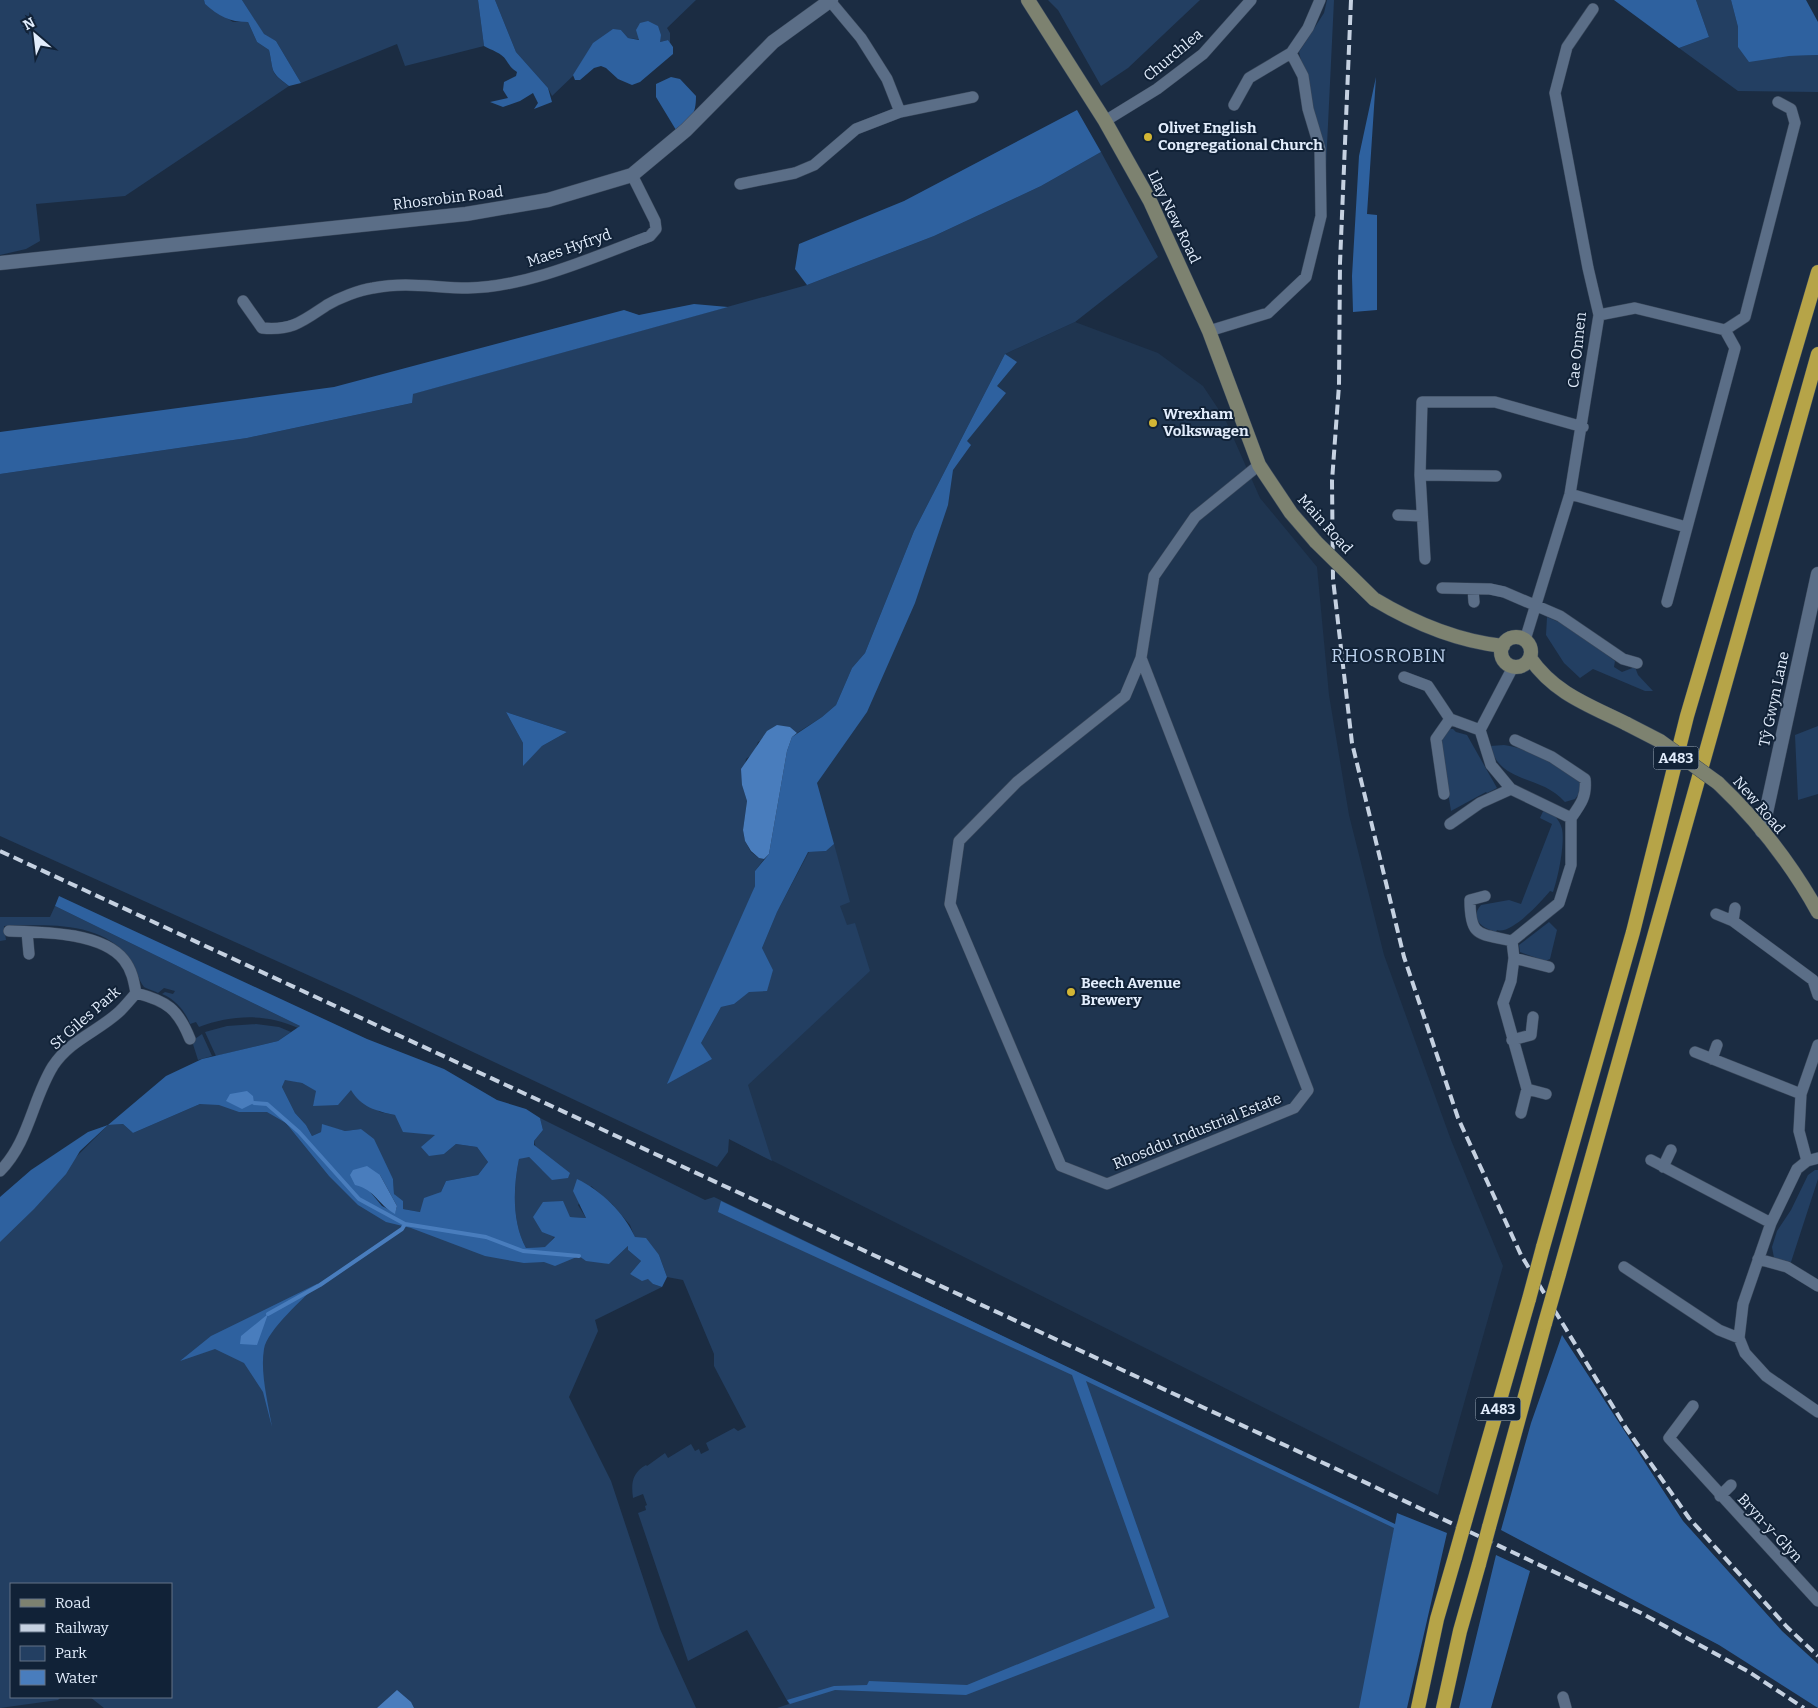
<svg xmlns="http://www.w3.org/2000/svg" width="1818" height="1708" font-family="Bitter,serif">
  <rect width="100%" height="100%" fill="#1b2c42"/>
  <!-- built -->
  <path fill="#1f3550" d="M 1075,322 L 1158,353 L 1203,386 L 1225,419 L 1260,498 L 1317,567 L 1329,695 L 1349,815 L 1384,955 L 1451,1140 L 1503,1266 L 1438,1495 L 729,1139 L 663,1092 L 1005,354 Z"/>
  <!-- green -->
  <path fill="#233f62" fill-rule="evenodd" d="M 0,0 L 204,0 L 205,4 L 233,22 L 248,22 L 257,42 L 269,50 C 274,72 269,72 289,86 L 125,196 L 36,204 L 40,241 L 26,249 L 0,255 Z
    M 242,0 L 478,0 L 484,46 L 405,66 L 397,44 L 301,83 L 276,41 L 264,35 Z
    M 495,0 L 696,0 L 667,28 L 670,33 L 670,43 L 668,40 L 660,42 L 628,38 L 621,30 L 552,96 L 548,88 L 516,52 Z
    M 1048,0 L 1200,0 L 1128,68 L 1101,86 L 1058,10 Z
    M 1327,0 L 1334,0 L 1326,166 L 1299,52 L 1324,13 Z
    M 1696,0 L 1731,0 L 1738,27 L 1738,47 L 1789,56 L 1818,55 L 1818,92 L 1738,91 L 1679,48 L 1709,37 Z
    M 1101,152 L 1158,257 L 1075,322 L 1005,354 L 914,531 L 865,653 L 852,668 L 836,705 L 822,717 L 797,733 L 790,727 L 758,742 L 754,753 L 746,759 L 742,785 L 747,801 L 743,830 L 745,841 L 751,852 L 759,858 L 764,859 L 755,871 L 755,886 L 701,1043 L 721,1007 L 734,1004 L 773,970 L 762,948 L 777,912 L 809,852 L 826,851 L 834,844 L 850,902 L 840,906 L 847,925 L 855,923 L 870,971 L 748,1085 L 772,1161 L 729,1139 L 728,1152 L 717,1167 L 350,994 L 0,836 L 0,474 L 247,438 L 412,403 L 412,394 L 807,285 L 934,236 L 1041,186 ZM 506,712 L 567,732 L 542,746 L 523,765 L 523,743 Z
    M 1547,617 L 1568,626 L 1615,661 L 1614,667 L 1622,672 L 1635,667 L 1638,675 L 1653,691 L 1645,691 L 1593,669 L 1580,678 L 1564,663 L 1546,635 Z
    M 1818,726 L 1818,794 L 1798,800 L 1795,735 Z
    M 1448,729 L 1453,729 L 1456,732 L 1467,735 L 1497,788 L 1487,793 L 1486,792 L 1451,811 L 1441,747 L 1442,734 Z
    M 1504,745 C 1533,749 1556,766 1581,782 L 1581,797 L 1578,795 L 1575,799 L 1565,802 C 1541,774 1501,785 1490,746 Z
    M 1545,807 C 1552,812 1560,820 1562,829 C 1565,844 1558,878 1553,892 L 1550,891 C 1541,902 1511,935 1497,930 L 1496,932 C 1482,928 1469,919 1481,905 L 1509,900 L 1521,904 L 1552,824 L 1540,818 Z
    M 55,906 L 300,1026 L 298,1028 C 266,1013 231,1015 199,1027 L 196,1022 L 190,1024 C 186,1012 175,999 162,994 L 165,992 L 173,994 L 175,991 L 164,988 L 158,993 C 155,991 147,989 144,987 C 138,980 136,967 130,959 C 101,920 47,925 4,926 L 6,940 L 0,941 L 0,917 L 50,917 Z
    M 1549,922 L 1557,930 L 1550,959 L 1545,961 L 1520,952 L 1519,945 Z
    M 256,1024 L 279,1027 L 291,1032 L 278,1041 L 216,1056 L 205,1032 L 227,1026 Z
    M 202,1034 L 212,1056 L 198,1060 L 192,1041 Z
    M 285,1079 L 302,1083 L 317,1091 L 313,1106 L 351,1089 L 380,1112 L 395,1115 L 422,1133 L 436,1135 L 444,1154 L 456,1144 L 477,1147 L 488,1162 L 478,1175 L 446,1181 L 441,1192 L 420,1212 L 403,1209 L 394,1194 L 393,1179 L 387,1168 L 361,1129 L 345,1131 L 322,1125 L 321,1132 L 312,1136 L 306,1125 L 295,1113 L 282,1087 Z
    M 254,1092 L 299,1132 L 359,1199 L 523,1251 L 579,1256 L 609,1264 L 628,1246 L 628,1250 L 641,1261 L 630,1274 L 648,1278 L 653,1284 L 662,1287 L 595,1320 L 598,1331 L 569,1397 L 611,1481 L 660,1629 L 696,1708 L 104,1708 L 90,1697 L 171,1697 L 171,1584 L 11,1584 L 11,1697 L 61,1697 L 58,1700 L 0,1708 L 0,1222 L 75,1158 L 108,1125 L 123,1124 L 133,1133 L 200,1104 Z
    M 540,1118 L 705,1200 L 714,1197 L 1395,1525 L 1360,1708 L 777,1708 L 789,1704 L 747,1630 L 688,1661 L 638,1513 L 646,1510 L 645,1506 L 647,1505 L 643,1494 L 633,1498 C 631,1483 632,1473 646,1465 L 647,1466 L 665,1453 L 668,1458 L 691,1444 L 695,1451 L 699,1449 L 701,1454 L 709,1450 L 706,1443 L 734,1428 L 738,1431 L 746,1427 L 714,1366 L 714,1354 L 683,1280 L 667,1277 L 659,1255 L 635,1238 L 630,1225 L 612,1204 L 591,1186 L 578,1205 L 586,1218 L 570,1217 L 546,1247 L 526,1248 C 512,1222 513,1188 519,1159 L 528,1156 L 542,1170 L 534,1141 L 543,1130 Z
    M 1815,1170 L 1818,1170 L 1818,1179 L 1791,1262 L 1774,1258 L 1772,1247 L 1777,1231 L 1791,1210 L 1808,1175 Z"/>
  <!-- forest -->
  <path fill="#2e619f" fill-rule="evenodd" d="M 204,0 L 242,0 L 264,34 L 276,41 L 301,83 L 289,86 C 269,71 274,72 269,50 L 257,42 L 248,22 C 229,22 219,16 205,4 Z
    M 478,0 L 495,0 L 516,52 L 548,88 L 552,102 L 534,109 L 538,103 L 533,93 L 520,101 L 503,107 L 490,102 L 508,98 L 503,90 L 504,82 L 516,76 L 517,72 C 511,68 510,66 506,60 C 502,53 491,50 484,46 Z
    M 1614,0 L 1696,0 L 1709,37 L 1679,48 Z
    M 1731,0 L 1806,0 L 1818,22 L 1818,55 L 1789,56 L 1749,62 L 1738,47 L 1738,27 Z
    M 648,21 L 658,26 L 661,35 L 660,42 L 668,40 L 673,47 L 673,54 L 640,82 L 632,85 L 618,79 L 606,68 L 601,66 L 594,68 L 580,80 L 575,80 L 573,75 L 593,43 L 613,29 L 621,30 L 628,38 L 639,40 L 636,30 L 640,23 Z
    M 671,77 L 680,79 L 696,96 C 696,114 691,122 676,130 L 656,97 L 656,84 Z
    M 1376,77 L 1367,214 L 1377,215 L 1377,310 L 1353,312 L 1352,276 L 1359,156 Z
    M 1077,110 L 1101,152 L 1041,186 L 934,236 L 807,285 L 795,269 L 799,244 L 904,201 Z
    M 694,304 L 728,307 L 413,394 L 412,403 L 247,438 L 0,474 L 0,432 L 334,387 L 624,310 L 639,315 Z
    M 1005,354 L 1017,362 L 997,386 L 1006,393 L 967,441 L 971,445 L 953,470 L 948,505 L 915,603 L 867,712 L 817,783 L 834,844 L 826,851 L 808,852 L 777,912 L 762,948 L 773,970 L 767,991 L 749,992 L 734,1004 L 721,1007 L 701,1043 L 712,1059 L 667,1084 L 755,886 L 755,871 L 769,854 L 787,751 L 792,737 L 822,717 L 836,705 L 852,668 L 865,653 L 914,531 Z
    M 506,712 L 567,732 L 542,746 L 523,766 L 523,743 Z
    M 59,896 L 367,1039 L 444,1069 L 497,1100 L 526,1109 L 540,1118 L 543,1130 L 534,1141 L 534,1145 L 570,1173 L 568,1178 L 552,1180 L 529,1157 L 519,1159 C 513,1188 512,1222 526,1248 L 545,1247 L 555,1237 L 542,1232 L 533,1217 L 543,1202 L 563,1201 L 570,1217 L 586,1218 L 573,1191 L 577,1179 C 602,1191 624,1213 635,1237 L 646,1238 L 659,1255 L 667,1277 L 662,1287 L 653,1284 L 648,1279 L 642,1281 L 630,1274 L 641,1261 L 628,1250 L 628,1246 L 609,1264 L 586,1261 L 579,1256 L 555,1266 L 544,1262 L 524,1263 L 485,1256 L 411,1228 L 386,1222 L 358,1205 L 329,1176 L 286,1123 L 267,1112 L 239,1112 L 219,1105 L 200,1104 L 133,1133 L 123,1124 L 108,1125 L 80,1151 L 66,1174 L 34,1209 L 0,1242 L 0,1197 L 31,1170 L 88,1132 L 108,1125 L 166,1076 L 202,1059 L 278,1041 L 300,1026 L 55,906 ZM 285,1080 L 302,1083 L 316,1091 L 313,1106 L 338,1105 L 351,1090 C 361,1107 376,1111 395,1115 L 403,1132 L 435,1135 L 421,1147 L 429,1156 L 444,1154 L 456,1144 L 477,1147 L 488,1162 L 478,1175 L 446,1181 L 441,1192 L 424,1198 L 420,1212 L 403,1209 L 403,1201 L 394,1194 L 393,1179 L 374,1139 L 361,1129 L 345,1131 L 322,1124 L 321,1132 L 312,1136 L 306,1125 L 295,1113 L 282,1087 ZM 380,1175 L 397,1206 L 395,1213 L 382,1206 L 367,1188 Z
    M 721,1201 L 1395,1524 L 1397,1513 L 1447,1533 L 1407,1708 L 1359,1708 L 1394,1528 L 1086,1381 L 1169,1617 L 966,1695 L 835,1690 L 790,1704 L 787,1700 L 834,1686 L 867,1685 L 869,1681 L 967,1685 L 1155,1608 L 1072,1375 L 718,1212 Z
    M 319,1283 C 305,1297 267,1330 264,1349 C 260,1373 268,1402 272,1427 L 263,1392 L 244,1363 L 215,1349 L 180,1361 L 211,1336 Z
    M 1562,1335 L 1683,1521 L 1782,1631 L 1818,1664 L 1818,1708 L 1719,1645 L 1501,1530 L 1531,1423 Z
    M 1496,1555 L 1530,1571 L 1491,1708 L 1459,1708 Z"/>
  <!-- water -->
  <path fill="#497dbd" d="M 777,725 L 790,727 L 797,733 L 792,737 L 787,751 L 769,854 L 764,859 L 759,858 L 751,851 L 745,841 L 743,830 L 747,801 L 742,785 L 741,769 L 767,731 Z
    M 247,1091 L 253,1096 L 254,1103 L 242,1109 L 226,1101 L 230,1094 Z
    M 367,1166 L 380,1175 L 397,1206 L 395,1214 C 377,1204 376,1190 355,1185 L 350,1175 L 353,1170 Z
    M 268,1314 L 257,1345 L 240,1344 L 241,1336 Z
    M 397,1690 L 411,1702 L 414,1708 L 377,1708 Z"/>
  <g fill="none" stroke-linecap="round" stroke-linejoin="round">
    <!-- stream -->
    <path stroke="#497dbd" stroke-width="4" d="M 254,1103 L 267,1104 L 299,1132 L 359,1199 L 405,1224 L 486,1237 L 523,1251 L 579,1256
      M 268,1314 L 320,1285 L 402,1229 L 405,1224"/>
    <defs>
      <path id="minor" d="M 830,1 L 861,38 L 887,79 L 900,112
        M 1234,105 L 1249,78 L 1291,53
        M 1105,121 L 1157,89 L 1203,54 L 1251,0
        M 740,184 L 795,173 L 814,165 L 856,129 L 900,112 L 973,97
        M 243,301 L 262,328 C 292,331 303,321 327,305 C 339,298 359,290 373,288 C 408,281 435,288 468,288 C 528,287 594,257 650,236 L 656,229 L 655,221 L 632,175
        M 1599,315 L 1635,308 L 1725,330 L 1735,348 L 1667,602
        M 1725,330 L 1745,317 L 1795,123 L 1791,109 L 1778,102
        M 1209,331 L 1268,313 L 1306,277 L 1321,216 L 1320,149 L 1308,109 L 1303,76 L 1291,53 L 1308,28 L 1320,0
        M 1420,475 L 1496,476
        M 1570,494 L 1686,527
        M 1398,515 L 1422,516
        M 1425,559 L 1420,475 L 1422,402 L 1495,402 L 1583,427
        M 1442,588 L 1490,589 L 1504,592 L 1560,616 L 1623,659 L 1637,663
        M 1473,589 L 1474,602
        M 1525,640 L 1570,494 L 1599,315 L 1588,268 L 1555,93 L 1567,47 L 1593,9
        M 1141,658 L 1125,696 L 1017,782 L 959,841 L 950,904 L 1061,1166 L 1107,1184 L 1294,1108 L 1308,1090 L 1141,658 L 1154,576 L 1195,517 L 1259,465
        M 1513,667 L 1480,730 L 1491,765 L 1511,789 L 1571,818 L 1571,865 L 1559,903 L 1512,941 L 1514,958 L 1511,981 L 1503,1003 L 1527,1089 L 1546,1094
        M 1404,677 L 1428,686 L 1450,719 L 1480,730
        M 1515,740 L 1552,757 L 1585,779 C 1587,796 1581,804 1571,818
        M 1444,794 L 1436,739 L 1450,719
        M 1450,824 L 1480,803 L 1511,789
        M 1485,896 L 1470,900 C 1470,938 1479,933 1512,941
        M 1716,914 L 1733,921 L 1813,980 L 1818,995
        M 1733,921 L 1735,908
        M 27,932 L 29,954
        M 1514,958 L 1549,967
        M 136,993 C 167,1001 178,1009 190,1039
        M 1512,1040 L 1531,1035 L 1533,1017
        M 1818,1045 L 1801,1094 L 1799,1131 L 1807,1161 L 1818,1158
        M 1695,1052 L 1801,1094
        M 1712,1059 L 1717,1045
        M 1521,1113 L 1527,1089
        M 1651,1160 L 1771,1223
        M 1807,1161 L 1797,1169 L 1771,1223 L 1743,1304 L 1739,1338 L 1745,1353 L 1766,1376 L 1818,1412
        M 1663,1167 L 1671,1150
        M 0,1171 C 29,1142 32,1100 53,1066 C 70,1040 99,1031 120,1011 C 126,1005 131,999 136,993 C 134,982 132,970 124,960 C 102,932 42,932 9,931
        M 1758,1259 L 1787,1267 L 1818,1286
        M 1624,1267 L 1719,1330 L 1739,1338
        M 1693,1406 L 1669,1438 L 1818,1601
        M 1720,1496 L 1731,1485
        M 1563,1697 L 1566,1708"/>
      <path id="tertiary" d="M 0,263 L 466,214 L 548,200 L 632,175 L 686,130 L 773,42 L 831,0
        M 1762,831 L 1818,574"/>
      <path id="secondary" d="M 1028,0 L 1105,121 L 1150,201 L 1209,331 L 1259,465 L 1291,513 L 1316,542
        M 1374,599 C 1414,623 1456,641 1503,646
        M1501 652a15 15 0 1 1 30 0a15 15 0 1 1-30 0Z
        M 1530,658 C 1555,694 1589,705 1627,724
        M 1718,783 C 1757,820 1792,865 1818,912"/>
      <path id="trunk" d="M 1543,1247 L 1633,932 L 1687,716 L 1818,272
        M 1559,1274 L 1818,354
        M 1466,1518 L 1529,1299
        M 1489,1527 L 1545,1323
        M 1418,1708 L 1437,1619 L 1455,1557
        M 1443,1708 L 1460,1631 L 1479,1564"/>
    </defs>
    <!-- minor casing -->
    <use href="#minor" stroke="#3a485b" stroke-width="12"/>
    <!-- tertiary casing -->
    <use href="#tertiary" stroke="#3a485b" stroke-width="15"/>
    <!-- secondary casing -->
    <use href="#secondary" stroke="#3a485b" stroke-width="15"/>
    <!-- trunk casing -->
    <use href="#trunk" stroke="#3a485b" stroke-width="15"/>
    <!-- minor -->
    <use href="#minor" stroke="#5b6e87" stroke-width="11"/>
    <!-- tertiary -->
    <use href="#tertiary" stroke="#5b6e87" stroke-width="14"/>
    <!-- secondary -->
    <use href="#secondary" stroke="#7d8270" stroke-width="14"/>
    <!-- trunk -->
    <use href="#trunk" stroke="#b6a448" stroke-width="14"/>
    <!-- rail -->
    <path stroke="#c5d1e1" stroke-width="4" stroke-dasharray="10 5" stroke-linecap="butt" d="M 1351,0 L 1340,263 L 1339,385 L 1332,481 L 1333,579 L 1352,743 L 1404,957 L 1458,1118 L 1521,1255 L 1626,1428 L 1689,1518 L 1787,1627 L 1818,1656
      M 0,851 L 1358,1479 L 1641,1613 L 1749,1672 L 1804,1708"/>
    <defs>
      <path id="secondary-bridge" d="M 1316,542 L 1374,599
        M 1627,724 L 1660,741 L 1718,783"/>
      <path id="trunk-bridge" d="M 1529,1299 L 1543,1247
        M 1545,1323 L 1559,1274
        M 1455,1557 L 1466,1518
        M 1479,1564 L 1489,1527"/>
    </defs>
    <!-- secondary-bridge casing -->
    <use href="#secondary-bridge" stroke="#3a485b" stroke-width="15" stroke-linecap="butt"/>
    <!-- trunk-bridge casing -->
    <use href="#trunk-bridge" stroke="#3a485b" stroke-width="15" stroke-linecap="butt"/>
    <!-- secondary-bridge -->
    <use href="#secondary-bridge" stroke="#7d8270" stroke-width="14"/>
    <!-- trunk-bridge -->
    <use href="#trunk-bridge" stroke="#b6a448" stroke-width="14"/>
  </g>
  <!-- markers -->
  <g fill="#d3b635" stroke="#112237" stroke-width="2">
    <circle cx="1148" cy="137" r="5"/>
    <circle cx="1153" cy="423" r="5"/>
    <circle cx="1071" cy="992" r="5"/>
  </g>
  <g text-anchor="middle" stroke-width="4" stroke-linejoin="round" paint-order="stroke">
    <!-- shield labels -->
    <g fill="#112237" stroke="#a3b0c1" stroke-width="1">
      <rect x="1653.5" y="746.5" width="45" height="23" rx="4"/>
      <rect x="1475.5" y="1397.5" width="45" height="23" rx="4"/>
    </g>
    <g font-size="14" font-weight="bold" fill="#e2edfc">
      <text x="1676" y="763">A483</text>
      <text x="1498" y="1414">A483</text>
    </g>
    <!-- street labels -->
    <g font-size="15" fill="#e2edfc" stroke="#112237">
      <text transform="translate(1173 55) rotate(-40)" y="5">Churchlea</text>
      <text transform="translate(448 198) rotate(-7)" y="5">Rhosrobin Road</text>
      <text transform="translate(1174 217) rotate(64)" y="5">Llay New Road</text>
      <text transform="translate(569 248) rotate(-19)" y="5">Maes Hyfryd</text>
      <text transform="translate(1577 350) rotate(-84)" y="5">Cae Onnen</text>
      <text transform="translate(1325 524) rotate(48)" y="5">Main Road</text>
      <text transform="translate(1774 699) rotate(-78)" y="5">Tŷ Gwyn Lane</text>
      <text transform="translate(1759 805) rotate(49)" y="5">New Road</text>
      <text transform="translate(85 1018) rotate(-41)" y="5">St Giles Park</text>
      <text transform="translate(1197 1131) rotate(-22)" y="5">Rhosddu Industrial Estate</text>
      <text transform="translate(1770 1528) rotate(47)" y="5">Bryn-y-Glyn</text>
    </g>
    <!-- poi labels -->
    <g font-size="15" font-weight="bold" fill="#e2edfc" stroke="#112237" text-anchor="start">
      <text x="1158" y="133">Olivet English<tspan x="1158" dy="17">Congregational Church</tspan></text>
      <text x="1163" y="419">Wrexham<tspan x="1163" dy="17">Volkswagen</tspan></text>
      <text x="1081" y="988">Beech Avenue<tspan x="1081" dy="17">Brewery</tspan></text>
    </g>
    <!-- quarter labels -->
    <g font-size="18" letter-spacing="1" fill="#bcd2ee" stroke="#112237">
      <text x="1389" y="662">RHOSROBIN</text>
    </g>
  </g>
  <!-- legend -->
  <rect x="10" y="1583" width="162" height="115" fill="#112237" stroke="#657386"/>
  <rect x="20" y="1599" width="25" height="8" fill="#7d8270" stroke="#657386"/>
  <text x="55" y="1608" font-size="15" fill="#e2edfc">Road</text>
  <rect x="20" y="1624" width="25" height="8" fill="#c5d1e1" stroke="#657386"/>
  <text x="55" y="1633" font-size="15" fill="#e2edfc">Railway</text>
  <rect x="20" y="1646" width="25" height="15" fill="#233f62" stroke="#657386"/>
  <text x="55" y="1658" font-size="15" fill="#e2edfc">Park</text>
  <rect x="20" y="1670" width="25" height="15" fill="#497dbd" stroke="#657386"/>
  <text x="55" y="1683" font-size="15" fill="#e2edfc">Water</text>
  <!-- north arrow -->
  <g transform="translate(35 35) rotate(332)" stroke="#112237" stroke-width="4" paint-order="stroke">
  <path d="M0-4L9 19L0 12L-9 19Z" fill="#e2edfc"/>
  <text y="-8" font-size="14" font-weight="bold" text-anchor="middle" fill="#e2edfc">N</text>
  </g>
</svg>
